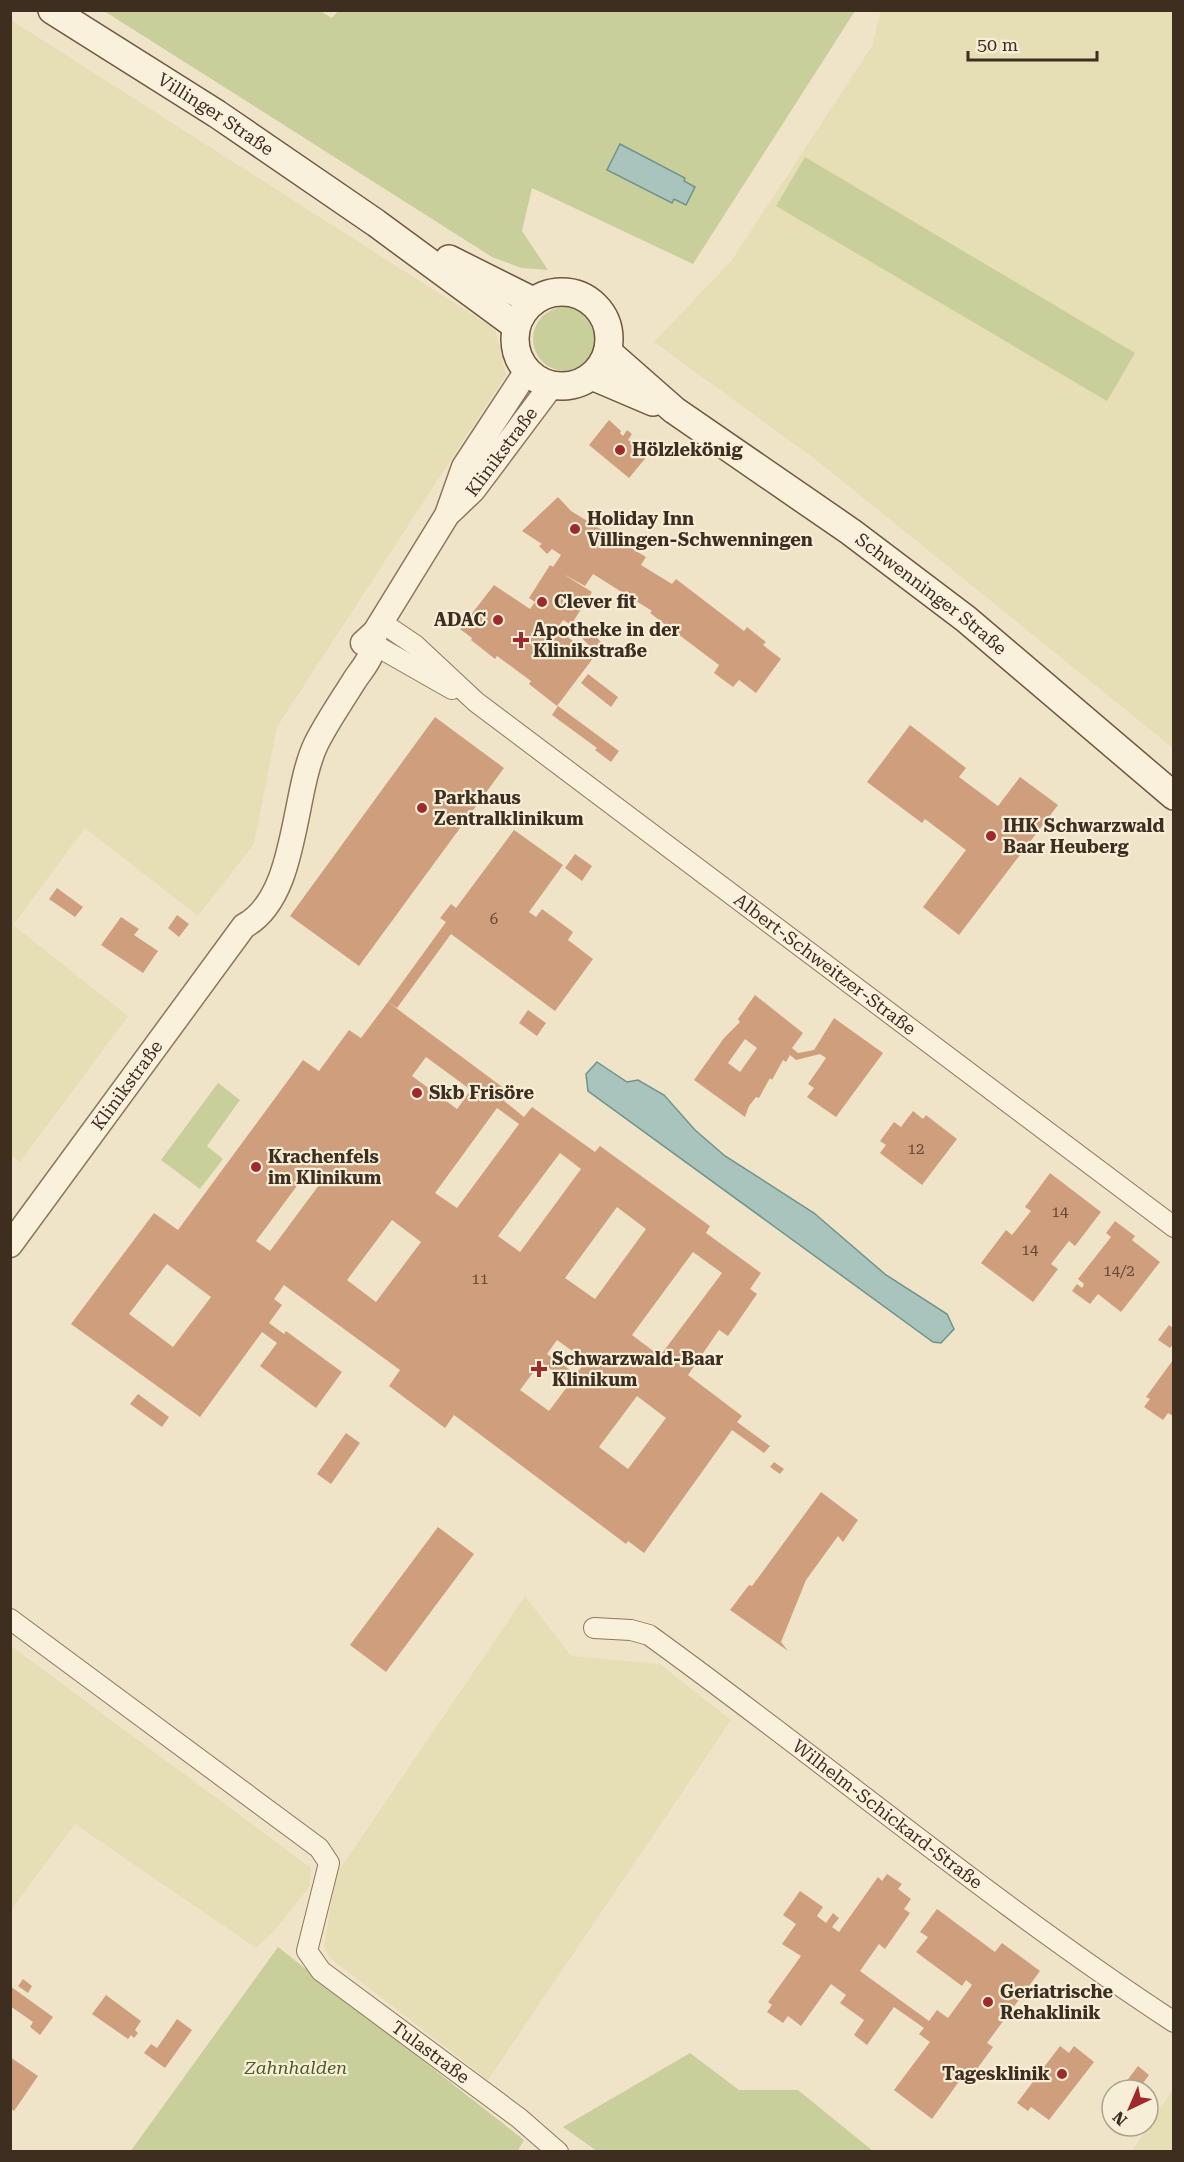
<svg xmlns="http://www.w3.org/2000/svg" width="1184" height="2162" font-family="'Roboto Serif',serif">
  <rect width="100%" height="100%" fill="#f0e4c8"/>
  <!-- farmland -->
  <path fill="#e6deb5" d="M 881,11 L 1173,11 L 1173,748 L 815,459 L 654,342 L 732,260 L 872,46 Z
    M 11,20 L 495,329 L 506,375 L 277,727 L 254,844 L 198,916 L 85,828 L 13,925 L 128,1016 L 20,1162 L 11,1155 L 10,419 L 13,414 L 10,412 Z
    M 525,1596 L 571,1656 L 660,1664 L 731,1720 L 488,2080 L 330,1958 L 324,1947 L 336,1875 Z
    M 11,1646 L 311,1868 L 310,1886 L 276,1929 L 256,1948 L 75,1824 L 11,1910 Z
    M 1173,2089 L 1173,2151 L 1132,2151 Z"/>
  <!-- green -->
  <path fill="#c9cf9b" d="M 319,10 L 332,18 L 339,10 L 855,11 L 693,264 L 532,188 L 522,231 L 548,270 L 521,268 L 492,257 L 104,11 Z
    M 805,157 L 1135,353 L 1107,401 L 776,206 Z
    M533 339a32 32 0 1 1 64 0a32 32 0 1 1-64 0Z
    M 218,1083 L 240,1100 L 207,1146 L 223,1159 L 200,1189 L 161,1160 Z
    M 278,1947 L 524,2140 L 517,2152 L 130,2152 Z
    M 690,2053 L 739,2090 L 798,2090 L 873,2151 L 597,2151 L 563,2127 Z"/>
  <!-- water -->
  <path fill="#a9c4bc" stroke="#6f938a" stroke-width="1.5" d="M 620,144 L 685,178 L 684,181 L 695,187 L 686,205 L 674,199 L 672,203 L 607,170 Z
    M 597,1062 L 627,1082 L 638,1080 L 664,1095 L 695,1130 L 725,1156 L 814,1213 L 886,1275 L 947,1314 L 954,1329 L 941,1343 L 933,1342 L 588,1091 L 586,1074 Z"/>
  <!-- building -->
  <path fill="#cf9f7d" fill-rule="evenodd" d="M 609,420 L 621,431 L 620,433 L 623,436 L 627,430 L 632,434 L 628,440 L 649,454 L 629,478 L 589,445 Z
    M 558,497 L 571,511 L 646,557 L 641,565 L 672,584 L 676,579 L 744,631 L 747,627 L 766,642 L 763,645 L 781,659 L 756,693 L 739,680 L 733,687 L 714,673 L 719,665 L 650,613 L 652,611 L 593,574 L 585,586 L 563,574 L 592,592 L 571,625 L 563,620 L 555,632 L 563,638 L 565,635 L 594,657 L 557,706 L 529,684 L 531,681 L 497,656 L 495,659 L 471,640 L 472,638 L 460,629 L 494,585 L 530,609 L 535,602 L 529,598 L 550,565 L 553,567 L 561,555 L 552,549 L 547,554 L 539,546 L 542,544 L 522,531 Z
    M 588,629 L 608,649 L 600,657 L 580,636 Z
    M 588,674 L 618,697 L 611,707 L 581,683 Z
    M 558,706 L 619,751 L 611,762 L 595,750 L 597,748 L 552,715 Z
    M 435,717 L 504,768 L 359,966 L 290,916 Z
    M 910,725 L 966,768 L 959,777 L 998,806 L 1020,777 L 1058,805 L 959,935 L 923,907 L 966,850 L 925,819 L 922,823 L 867,782 Z
    M 514,830 L 563,865 L 529,912 L 536,917 L 542,909 L 573,932 L 568,940 L 593,959 L 555,1011 L 451,934 L 397,1008 L 388,1002 L 446,922 L 440,918 L 451,904 L 456,908 Z
    M 575,854 L 592,866 L 582,881 L 565,868 Z
    M 57,888 L 83,907 L 75,917 L 49,899 Z
    M 177,915 L 189,924 L 179,937 L 168,928 Z
    M 121,917 L 139,929 L 134,935 L 158,951 L 143,973 L 101,945 Z
    M 755,995 L 803,1033 L 792,1048 L 798,1053 L 814,1050 L 834,1018 L 883,1053 L 836,1117 L 807,1097 L 814,1088 L 808,1084 L 826,1058 L 820,1054 L 796,1060 L 790,1055 L 786,1062 L 783,1060 L 772,1080 L 770,1078 L 759,1098 L 756,1097 L 749,1106 L 745,1117 L 694,1080 L 724,1038 L 740,1022 L 738,1019 ZM 745,1039 L 757,1048 L 740,1072 L 728,1063 Z
    M 388,1002 L 509,1092 L 503,1100 L 524,1117 L 532,1107 L 595,1152 L 600,1146 L 710,1226 L 706,1233 L 761,1273 L 750,1289 L 757,1294 L 728,1336 L 719,1330 L 688,1375 L 742,1416 L 737,1422 L 770,1446 L 764,1453 L 732,1430 L 644,1553 L 628,1541 L 626,1544 L 454,1415 L 445,1428 L 389,1386 L 400,1370 L 284,1285 L 274,1299 L 282,1305 L 269,1323 L 284,1334 L 286,1331 L 342,1372 L 316,1408 L 260,1366 L 277,1343 L 262,1332 L 200,1417 L 71,1324 L 154,1213 L 178,1230 L 303,1060 L 319,1071 L 349,1030 L 361,1038 ZM 426,1057 L 471,1090 L 457,1109 L 412,1076 ZM 497,1108 L 519,1124 L 457,1208 L 435,1193 ZM 560,1153 L 581,1169 L 520,1252 L 498,1236 ZM 308,1171 L 322,1181 L 270,1251 L 256,1241 ZM 617,1207 L 646,1229 L 595,1299 L 565,1278 ZM 392,1220 L 421,1242 L 376,1302 L 347,1280 ZM 693,1252 L 722,1273 L 660,1356 L 632,1335 ZM 167,1264 L 211,1297 L 173,1347 L 129,1314 ZM 557,1340 L 586,1361 L 576,1374 L 547,1354 ZM 541,1362 L 570,1383 L 549,1411 L 520,1390 ZM 637,1396 L 666,1418 L 628,1469 L 599,1447 Z
    M 528,1010 L 546,1023 L 537,1036 L 519,1023 Z
    M 913,1111 L 923,1119 L 926,1115 L 957,1139 L 922,1185 L 880,1153 L 886,1145 L 880,1141 L 894,1122 L 901,1127 Z
    M 1050,1173 L 1101,1212 L 1075,1246 L 1069,1241 L 1051,1264 L 1058,1269 L 1033,1302 L 981,1263 L 1006,1230 L 1012,1235 L 1031,1211 L 1025,1207 Z
    M 1115,1221 L 1135,1236 L 1132,1240 L 1160,1262 L 1121,1312 L 1098,1294 L 1090,1304 L 1072,1291 L 1077,1284 L 1082,1288 L 1084,1284 L 1078,1279 L 1111,1237 L 1106,1233 Z
    M 1169,1325 L 1173,1328 L 1173,1344 L 1170,1348 L 1158,1340 Z
    M 1173,1360 L 1173,1416 L 1168,1413 L 1163,1420 L 1144,1407 L 1150,1399 L 1146,1397 Z
    M 138,1394 L 169,1417 L 162,1427 L 130,1404 Z
    M 346,1433 L 360,1443 L 331,1484 L 317,1474 Z
    M 774,1462 L 784,1469 L 780,1474 L 770,1467 Z
    M 821,1492 L 858,1520 L 843,1542 L 838,1536 L 806,1580 L 781,1642 L 788,1651 L 730,1610 L 749,1585 L 752,1586 Z
    M 438,1527 L 474,1554 L 386,1672 L 350,1645 Z
    M 887,1874 L 902,1884 L 898,1889 L 911,1899 L 904,1909 L 910,1913 L 885,1949 L 879,1944 L 860,1971 L 929,2021 L 937,2010 L 948,2018 L 972,1985 L 966,1980 L 962,1986 L 916,1952 L 928,1937 L 920,1932 L 937,1909 L 995,1952 L 1002,1943 L 1040,1971 L 987,2043 L 993,2047 L 974,2073 L 968,2069 L 932,2119 L 894,2090 L 930,2042 L 919,2034 L 924,2028 L 894,2007 L 867,2045 L 854,2035 L 864,2020 L 840,2003 L 846,1995 L 831,1984 L 801,2026 L 788,2016 L 783,2023 L 767,2012 L 772,2005 L 768,2002 L 801,1956 L 782,1944 L 796,1924 L 783,1915 L 800,1891 L 823,1907 L 817,1916 L 826,1923 L 833,1913 L 839,1918 L 832,1927 L 839,1932 L 878,1877 L 882,1881 Z
    M 23,1979 L 32,1986 L 28,1993 L 18,1986 Z
    M 10,1986 L 53,2017 L 40,2035 L 30,2027 L 33,2022 L 10,2006 Z
    M 106,1995 L 141,2021 L 135,2030 L 138,2033 L 134,2038 L 131,2035 L 128,2039 L 92,2014 Z
    M 177,2019 L 192,2030 L 165,2068 L 144,2053 L 151,2044 L 157,2048 Z
    M 1060,2046 L 1069,2053 L 1074,2046 L 1094,2062 L 1049,2120 L 1031,2107 L 1028,2111 L 1017,2103 Z
    M 10,2057 L 38,2076 L 14,2111 L 10,2108 Z
    M 1138,2066 L 1149,2075 L 1138,2090 L 1128,2090 L 1123,2086 Z"/>
  <g fill="none" stroke-linecap="round" stroke-linejoin="round">
    <defs>
      <g id="minor">
        <path id="s1" d="M 381,622 L 415,645 L 476,702 L 1174,1227"/>
        <path d="M 373,644 L 452,689"/>
        <path id="s2" d="M 10,1619 L 319,1848 L 329,1863 L 307,1951 L 321,1971 L 519,2118 L 558,2152"/>
        <path id="s3" d="M 594,1628 L 631,1630 L 649,1635 C 825,1762 991,1902 1174,2022"/>
      </g>
      <g id="tertiary">
        <path id="s4" d="M 451,511 L 473,490 L 551,386"/>
        <path d="M 363,643 L 375,632 L 447,515 L 464,467 L 527,371"/>
        <path id="s5" d="M 10,1245 L 244,926 C 298,897 292,794 316,744 C 327,722 341,702 354,681 C 359,673 368,663 371,654 C 374,647 374,639 375,632"/>
      </g>
      <g id="secondary">
        <path id="s6" d="M 52,10 L 217,114 L 376,223 L 516,326"/>
        <path d="M 449,259 L 533,301"/>
        <circle cx="562" cy="339" r="47"/>
        <path id="s7" d="M 608,352 L 674,410 L 851,532 L 966,619 L 1174,796"/>
        <path d="M 592,376 L 653,402"/>
      </g>
    </defs>
    <!-- minor casing -->
    <use href="#minor" stroke="#8d765c" stroke-width="22"/>
    <!-- tertiary casing -->
    <use href="#tertiary" stroke="#8d765c" stroke-width="27"/>
    <!-- secondary casing -->
    <use href="#secondary" stroke="#6f573f" stroke-width="30"/>
    <!-- minor -->
    <use href="#minor" stroke="#faf1dc" stroke-width="20"/>
    <!-- tertiary -->
    <use href="#tertiary" stroke="#faf1dc" stroke-width="24"/>
    <!-- secondary -->
    <use href="#secondary" stroke="#faf1dc" stroke-width="27"/>
  </g>
  <!-- markers -->
  <g fill="#9e2a2b" stroke="#f7eed8" stroke-width="2">
    <circle cx="620" cy="450" r="6"/>
    <circle cx="575" cy="529" r="6"/>
    <circle cx="542" cy="602" r="6"/>
    <circle cx="498" cy="620" r="6"/>
    <path d="M518 631h6v6h6v6h-6v6h-6v-6h-6v-6h6z"/>
    <circle cx="422" cy="808" r="6"/>
    <circle cx="991" cy="836" r="6"/>
    <circle cx="417" cy="1093" r="6"/>
    <circle cx="256" cy="1167" r="6"/>
    <path d="M536 1360h6v6h6v6h-6v6h-6v-6h-6v-6h6z"/>
    <circle cx="988" cy="2002" r="6"/>
    <circle cx="1062" cy="2074" r="6"/>
  </g>
  <g text-anchor="middle" stroke-width="4.5" stroke-linejoin="round" paint-order="stroke">
    <!-- number labels -->
    <g font-size="15" fill="#624a37">
      <text x="494" y="924">6</text>
      <text x="916" y="1154">12</text>
      <text x="1060" y="1217">14</text>
      <text x="1030" y="1255">14</text>
      <text x="1119" y="1276">14/2</text>
      <text x="480" y="1284">11</text>
    </g>
    <!-- street labels -->
    <g font-size="18" fill="#3d2e20" stroke="#f7eed8">
      <text dy="6" stroke="none"><textPath href="#s6" startOffset="194">Villinger Straße</textPath></text>
      <text dy="6" stroke="none"><textPath href="#s4" startOffset="78">Klinikstraße</textPath></text>
      <text dy="6" stroke="none"><textPath href="#s7" startOffset="404">Schwenninger Straße</textPath></text>
      <text dy="6" stroke="none"><textPath href="#s1" startOffset="561">Albert-Schweitzer-Straße</textPath></text>
      <text dy="6" stroke="none"><textPath href="#s5" startOffset="198">Klinikstraße</textPath></text>
      <text dy="6" stroke="none"><textPath href="#s3" startOffset="354">Wilhelm-Schickard-Straße</textPath></text>
      <text dy="6" stroke="none"><textPath href="#s2" startOffset="654">Tulastraße</textPath></text>
    </g>
    <!-- poi labels -->
    <g font-size="18" font-weight="bold" fill="#3d2e20" stroke="#f7eed8" text-anchor="start">
      <text x="632" y="456">Hölzlekönig</text>
      <text x="587" y="525">Holiday Inn<tspan x="587" dy="21">Villingen-Schwenningen</tspan></text>
      <text x="554" y="608">Clever fit</text>
      <text x="486" y="626" text-anchor="end">ADAC</text>
      <text x="533" y="636">Apotheke in der<tspan x="533" dy="21">Klinikstraße</tspan></text>
      <text x="434" y="804">Parkhaus<tspan x="434" dy="21">Zentralklinikum</tspan></text>
      <text x="1003" y="832">IHK Schwarzwald<tspan x="1003" dy="21">Baar Heuberg</tspan></text>
      <text x="429" y="1099">Skb Frisöre</text>
      <text x="268" y="1163">Krachenfels<tspan x="268" dy="21">im Klinikum</tspan></text>
      <text x="552" y="1365">Schwarzwald-Baar<tspan x="552" dy="21">Klinikum</tspan></text>
      <text x="1000" y="1998">Geriatrische<tspan x="1000" dy="21">Rehaklinik</tspan></text>
      <text x="1050" y="2080" text-anchor="end">Tagesklinik</text>
    </g>
    <!-- park labels -->
    <g font-size="18" font-style="italic" fill="#4d5a26" stroke="#f7eed8">
      <text x="296" y="2074">Zahnhalden</text>
    </g>
  </g>
  <!-- border -->
  <rect width="1184" height="2162" fill="none" stroke="#3d2e20" stroke-width="24"/>
  <!-- north arrow -->
  <g transform="translate(1130 2108) rotate(224)"><circle r="28" fill="#f7eed8" stroke="#ada18e" stroke-width="1.5"/>
  <path d="M0-4.5L10 22L0 15L-10 22Z" fill="#9e2a2b"/>
  <text y="-9" font-size="16" font-weight="bold" text-anchor="middle" fill="#3d2e20">N</text>
  </g>
  <!-- scale -->
  <path d="M968 51v9h129v-9" fill="none" stroke="#3d2e20" stroke-width="3"/>
  <text x="977" y="51" font-size="18" fill="#3d2e20" stroke="#f7eed8" stroke-width="4.5" paint-order="stroke">50 m</text>
</svg>
